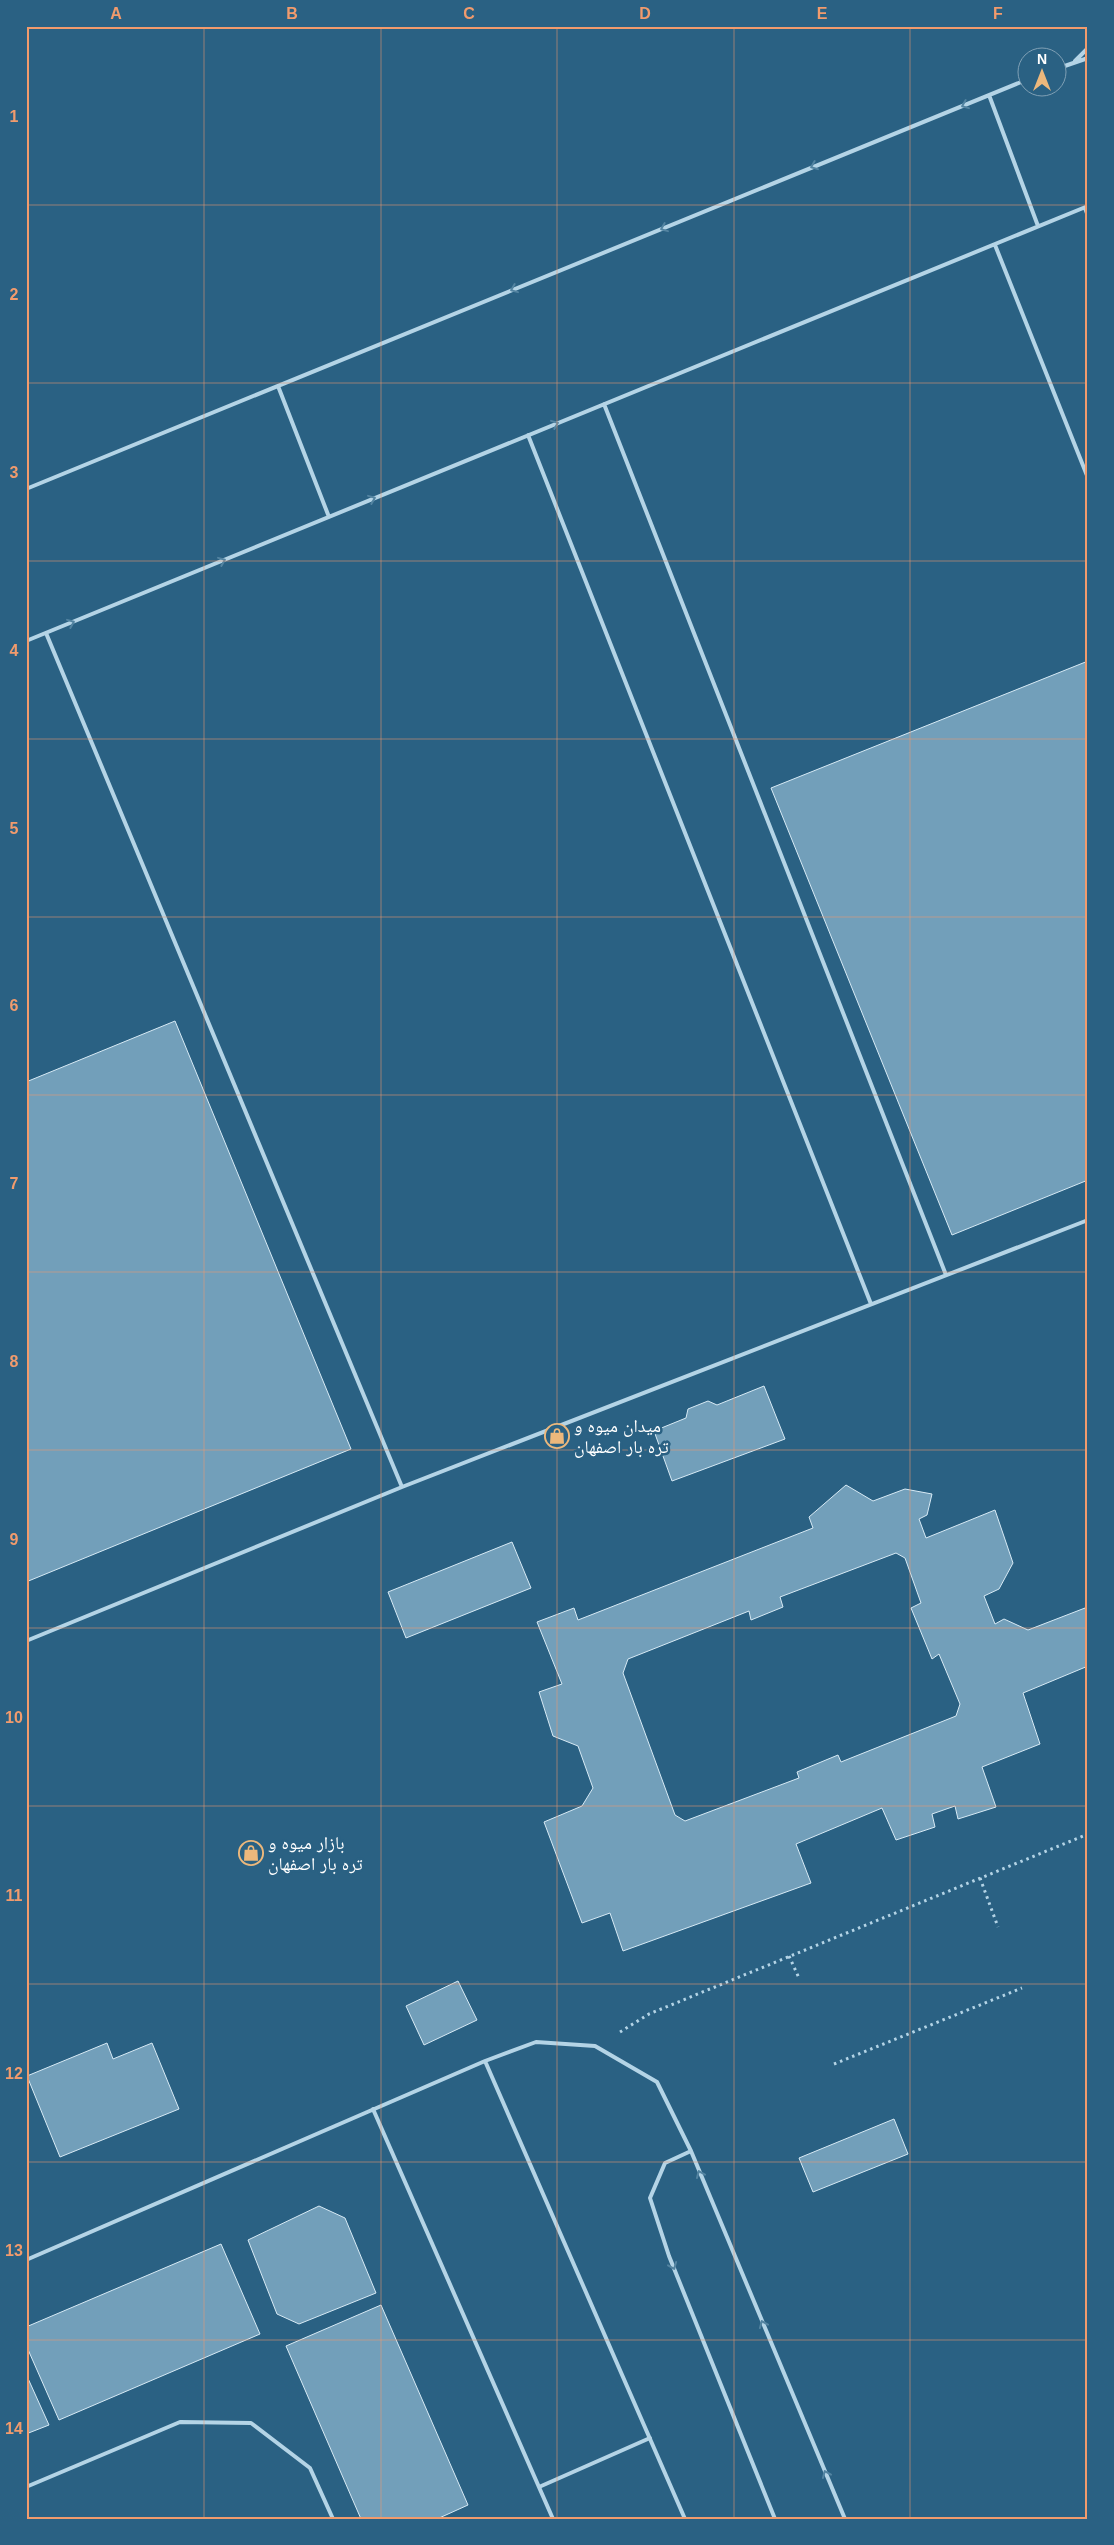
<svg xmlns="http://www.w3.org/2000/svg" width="1114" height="2545" font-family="Helvetica,'Noto Naskh Arabic',sans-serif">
  <rect width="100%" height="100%" fill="#2a6183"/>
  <!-- building -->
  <path fill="#729fba" stroke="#d7eaf5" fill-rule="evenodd" d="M 1088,661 L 1088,1180 L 952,1235 L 771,788 Z
    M 175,1021 L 351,1449 L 26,1582 L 26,1082 Z
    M 764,1386 L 785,1439 L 672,1481 L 654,1431 L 686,1418 L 688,1409 L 708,1401 L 717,1405 Z
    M 846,1485 L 873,1501 L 905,1489 L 932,1494 L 927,1515 L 919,1519 L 926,1538 L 995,1510 L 1013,1563 L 999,1589 L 984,1596 L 995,1624 L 1004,1619 L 1028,1630 L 1085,1608 L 1088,1618 L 1088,1666 L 1023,1693 L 1040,1744 L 982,1767 L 996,1807 L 958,1819 L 955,1806 L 932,1814 L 935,1827 L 896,1840 L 882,1808 L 796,1844 L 811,1883 L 623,1951 L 610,1913 L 582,1923 L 544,1822 L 582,1806 L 593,1788 L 578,1746 L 553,1736 L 539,1692 L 562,1684 L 537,1622 L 574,1608 L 578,1620 L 813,1528 L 809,1517 ZM 896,1553 L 905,1558 L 921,1603 L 911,1608 L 932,1659 L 939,1654 L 960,1704 L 956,1716 L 841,1762 L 838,1755 L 797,1772 L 799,1778 L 685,1821 L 675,1815 L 623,1673 L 628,1659 L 749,1611 L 751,1620 L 783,1607 L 780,1597 Z
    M 512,1542 L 531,1588 L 406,1638 L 388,1592 Z
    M 458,1981 L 477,2020 L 424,2045 L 406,2006 Z
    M 107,2043 L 113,2059 L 152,2043 L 179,2109 L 60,2157 L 27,2076 Z
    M 894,2119 L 908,2154 L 813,2192 L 799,2158 Z
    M 319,2206 L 345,2218 L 376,2293 L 299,2324 L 277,2314 L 248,2240 Z
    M 221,2244 L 260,2334 L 59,2420 L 26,2345 L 26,2327 Z
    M 381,2305 L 468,2505 L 437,2519 L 361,2519 L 286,2346 Z
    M 26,2374 L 49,2425 L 26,2434 Z"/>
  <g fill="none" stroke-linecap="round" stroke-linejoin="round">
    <!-- path -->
    <path stroke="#b4d4e6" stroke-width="3" stroke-dasharray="2.5 4" stroke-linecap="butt" d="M 980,1878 L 998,1927
      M 789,1956 L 799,1978
      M 620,2032 L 649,2014 L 1088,1834
      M 834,2064 L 1022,1988"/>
    <!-- lane -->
    <path stroke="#b4d4e6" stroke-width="4" d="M 1075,61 L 1088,48
      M 1056,69 L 1088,58
      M 989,95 L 1038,226
      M 1085,208 L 1088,216
      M 995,245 L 1088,478
      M 278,386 L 329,517
      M 604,404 L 946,1275
      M 528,435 L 871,1304
      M 26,489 L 1026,80
      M 46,633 L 402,1487 L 1088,1220
      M 26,641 L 1088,206
      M 26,1641 L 402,1487
      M 485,2061 L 536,2042 L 595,2046 L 657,2082 L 691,2151
      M 373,2109 L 553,2519
      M 26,2260 L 485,2061 L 685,2519
      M 26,2487 L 180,2422 L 251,2423 L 310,2468 L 333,2519
      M 539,2487 L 650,2438
      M 775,2519 L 669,2256 L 650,2198 L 665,2163 L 691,2151 L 845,2519"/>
  </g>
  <!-- one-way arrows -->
  <defs><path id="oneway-chevron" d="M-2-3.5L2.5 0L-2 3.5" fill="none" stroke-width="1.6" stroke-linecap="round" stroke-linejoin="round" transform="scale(1.25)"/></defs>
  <g stroke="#5384a1">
    <use href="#oneway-chevron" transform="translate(965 105) rotate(158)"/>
    <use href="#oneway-chevron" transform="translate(814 166) rotate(158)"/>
    <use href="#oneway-chevron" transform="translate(664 228) rotate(158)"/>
    <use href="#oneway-chevron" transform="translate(514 289) rotate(158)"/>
    <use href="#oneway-chevron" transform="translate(555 424) rotate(-22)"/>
    <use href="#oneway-chevron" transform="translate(372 499) rotate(-22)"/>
    <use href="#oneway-chevron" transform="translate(222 561) rotate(-22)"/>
    <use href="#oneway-chevron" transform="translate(71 623) rotate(-22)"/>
    <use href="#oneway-chevron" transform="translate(700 2174) rotate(-113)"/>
    <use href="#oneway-chevron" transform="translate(673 2266) rotate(68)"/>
    <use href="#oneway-chevron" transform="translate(763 2324) rotate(-113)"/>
    <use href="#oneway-chevron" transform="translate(826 2474) rotate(-113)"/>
  </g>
  <!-- grid -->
  <path fill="none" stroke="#f19b6d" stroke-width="1" stroke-opacity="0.55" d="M 204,26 L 204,2519M 381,26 L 381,2519M 557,26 L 557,2519M 734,26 L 734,2519M 910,26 L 910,2519M 26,205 L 1088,205M 26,383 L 1088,383M 26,561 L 1088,561M 26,739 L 1088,739M 26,917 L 1088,917M 26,1095 L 1088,1095M 26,1272 L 1088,1272M 26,1450 L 1088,1450M 26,1628 L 1088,1628M 26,1806 L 1088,1806M 26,1984 L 1088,1984M 26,2162 L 1088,2162M 26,2340 L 1088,2340"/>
  <!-- icons -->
  <defs>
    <symbol id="shop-ring" viewBox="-11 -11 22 22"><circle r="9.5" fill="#2a6183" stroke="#ecb87c" stroke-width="1.5"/><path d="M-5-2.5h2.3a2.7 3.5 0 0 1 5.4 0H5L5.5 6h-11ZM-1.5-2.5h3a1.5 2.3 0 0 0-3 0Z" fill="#ecb87c"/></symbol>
  </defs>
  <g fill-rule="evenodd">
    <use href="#shop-ring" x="543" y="1422" width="28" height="28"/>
    <use href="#shop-ring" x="237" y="1839" width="28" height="28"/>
  </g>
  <g text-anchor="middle" stroke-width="5" stroke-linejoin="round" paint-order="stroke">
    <!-- poi labels -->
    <g font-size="18" fill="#fff" stroke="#2a6183" text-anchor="start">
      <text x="574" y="1432">میدان میوه و<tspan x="574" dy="21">تره بار اصفهان</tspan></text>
      <text x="268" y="1849">بازار میوه و<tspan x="268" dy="21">تره بار اصفهان</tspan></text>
    </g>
  </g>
  <!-- border -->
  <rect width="1114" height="2545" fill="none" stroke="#2a6183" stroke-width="55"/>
  <!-- north arrow -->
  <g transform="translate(1042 72)"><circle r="24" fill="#2a6183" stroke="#7fa0b5"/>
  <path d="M0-4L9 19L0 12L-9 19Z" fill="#ecb87c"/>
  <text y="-8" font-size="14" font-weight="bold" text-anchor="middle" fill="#ffffff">N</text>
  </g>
  <rect x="28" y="28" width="1058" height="2490" fill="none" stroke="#f19b6d" stroke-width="2"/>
  <g font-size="16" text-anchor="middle" font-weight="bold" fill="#f19b6d">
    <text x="116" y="19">A</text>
    <text x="292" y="19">B</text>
    <text x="469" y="19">C</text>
    <text x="645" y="19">D</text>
    <text x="822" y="19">E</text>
    <text x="998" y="19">F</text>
    <text x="14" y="122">1</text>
    <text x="14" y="300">2</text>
    <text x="14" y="478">3</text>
    <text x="14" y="656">4</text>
    <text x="14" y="834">5</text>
    <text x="14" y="1011">6</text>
    <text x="14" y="1189">7</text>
    <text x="14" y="1367">8</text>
    <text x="14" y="1545">9</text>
    <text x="14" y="1723">10</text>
    <text x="14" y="1901">11</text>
    <text x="14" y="2079">12</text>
    <text x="14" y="2256">13</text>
    <text x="14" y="2434">14</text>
  </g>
</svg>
